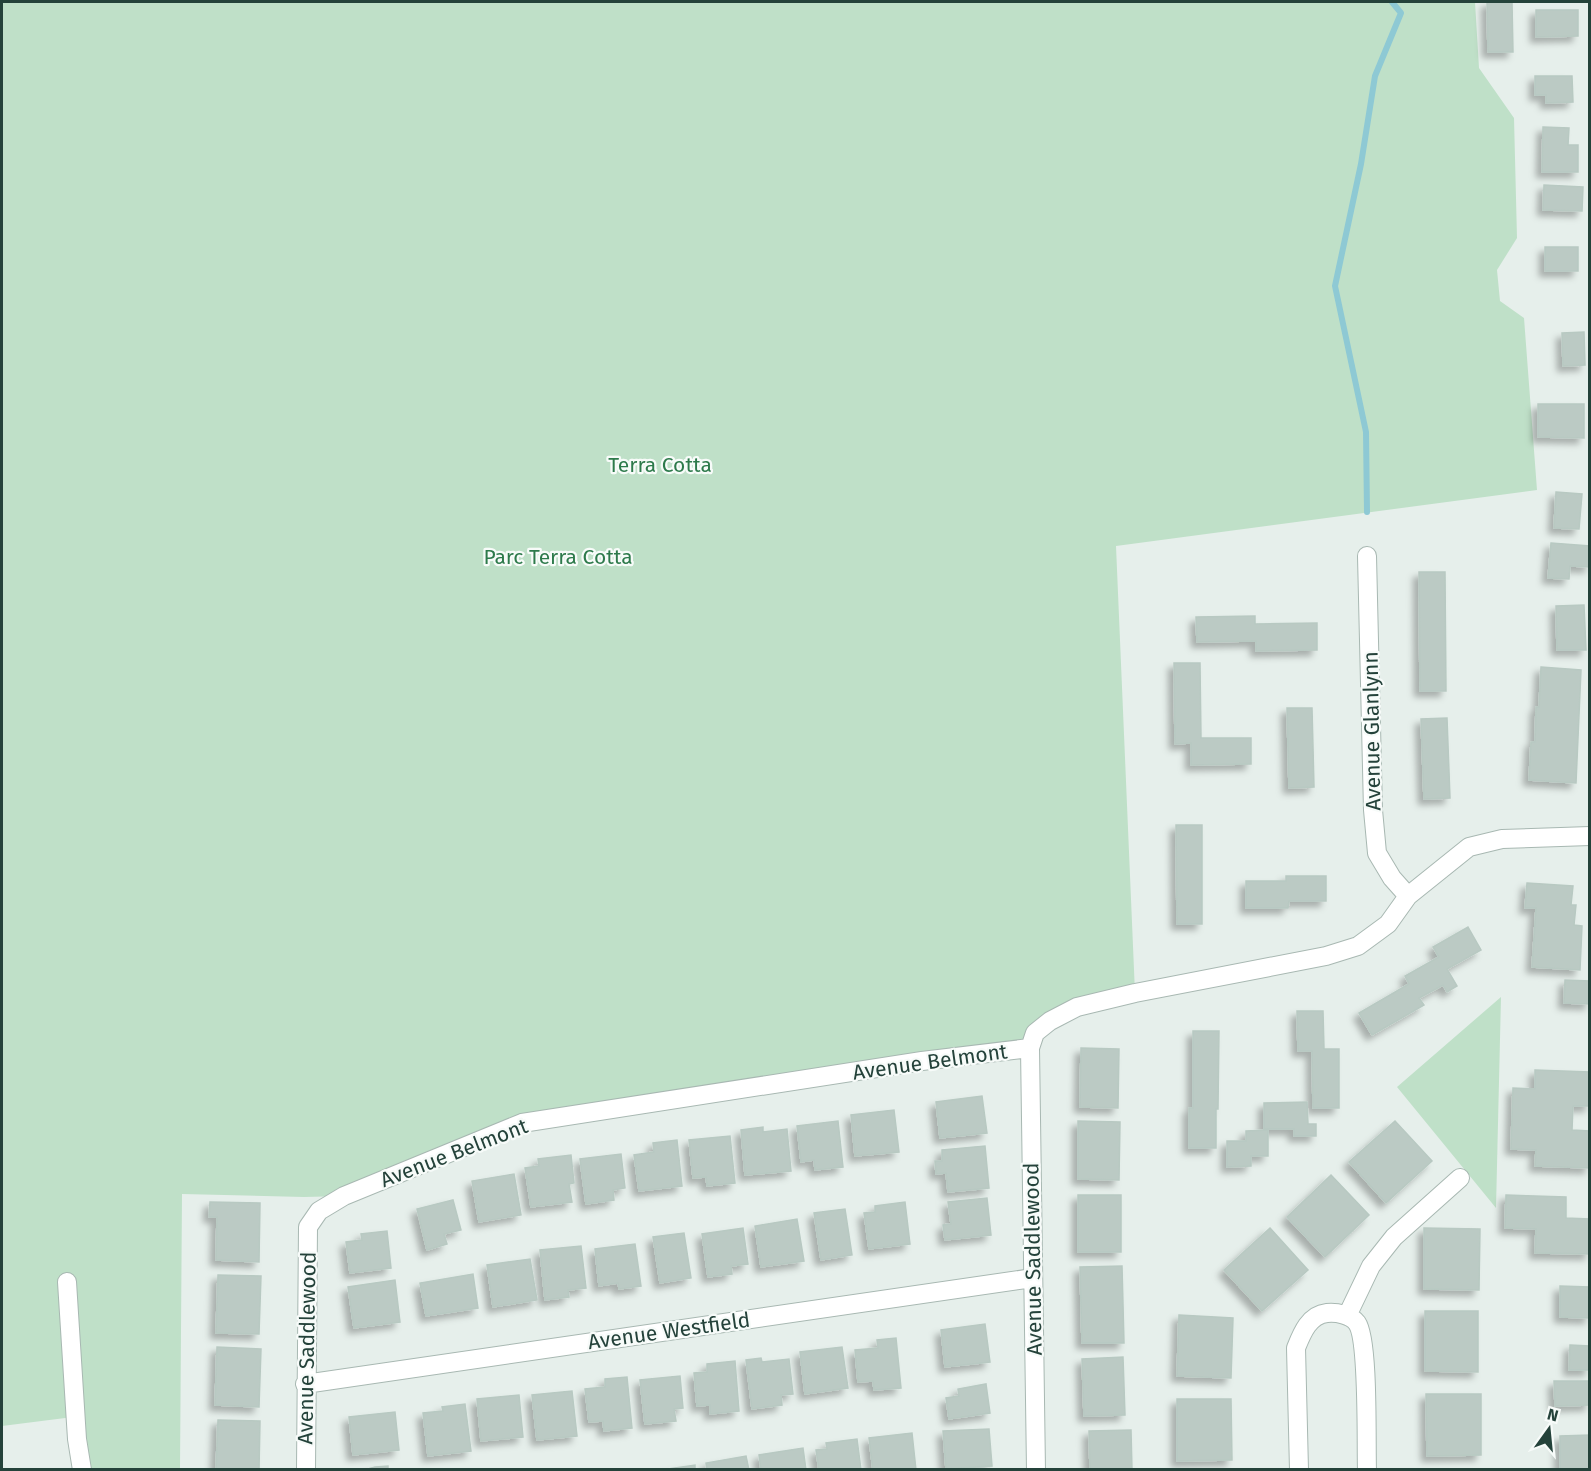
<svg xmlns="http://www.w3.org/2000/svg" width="1591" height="1471" font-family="'Fira Sans',sans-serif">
  <defs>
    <filter id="shadow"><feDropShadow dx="-5.5" dy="5.5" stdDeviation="3" flood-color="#0004"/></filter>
  </defs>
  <rect width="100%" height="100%" fill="#e6efeb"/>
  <!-- green -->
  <path fill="#bfe0c8" d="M 2,2 L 1475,2 L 1479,68 L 1514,118 L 1517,238 L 1497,270 L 1500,301 L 1524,318 L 1537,490 L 1116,546 L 1135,993 L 1077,1007 L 1030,1048 L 522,1123 L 344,1196 L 304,1197 L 182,1194 L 180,1469 L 89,1469 L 81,1416 L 2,1426 Z
    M 1501,997 L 1496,1208 L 1397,1087 Z"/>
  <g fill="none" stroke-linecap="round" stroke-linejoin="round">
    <!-- stream -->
    <path stroke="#8ec9d4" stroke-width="6" d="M 1367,512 L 1366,432 L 1335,286 L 1361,164 L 1375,76 L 1401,13 L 1392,2"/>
  </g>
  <!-- building -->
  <path fill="#bbcac4" stroke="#b8c9c2" stroke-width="1.5" filter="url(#shadow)" d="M 1487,2 L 1512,2 L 1513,52 L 1488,52 Z
    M 1536,10 L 1578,10 L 1578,36 L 1536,37 Z
    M 1535,76 L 1572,76 L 1573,102 L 1546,103 L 1546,95 L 1535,95 Z
    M 1543,127 L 1569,128 L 1568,145 L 1578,145 L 1578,172 L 1542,172 Z
    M 1544,185 L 1583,187 L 1582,211 L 1543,210 Z
    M 1545,247 L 1578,247 L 1578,271 L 1545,271 Z
    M 1584,332 L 1585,365 L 1563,366 L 1562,333 Z
    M 1538,404 L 1584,404 L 1584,438 L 1538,437 Z
    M 1556,492 L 1582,494 L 1579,529 L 1554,528 Z
    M 1551,543 L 1590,546 L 1590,567 L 1570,566 L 1569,579 L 1548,578 Z
    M 1419,572 L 1445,572 L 1446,691 L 1420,691 Z
    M 1584,605 L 1586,650 L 1557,650 L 1556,606 Z
    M 1255,616 L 1255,624 L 1317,623 L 1317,650 L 1256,651 L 1256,641 L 1197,642 L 1196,617 Z
    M 1174,663 L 1200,663 L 1201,738 L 1251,738 L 1251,764 L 1191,765 L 1191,743 L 1175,744 Z
    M 1541,667 L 1581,670 L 1576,783 L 1529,780 L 1531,742 L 1535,742 L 1536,707 L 1539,707 Z
    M 1287,708 L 1312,708 L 1314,787 L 1289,788 Z
    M 1447,718 L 1450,798 L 1424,799 L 1421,719 Z
    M 1176,825 L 1202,825 L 1202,924 L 1177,924 Z
    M 1286,876 L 1326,876 L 1326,901 L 1289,901 L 1288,908 L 1246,908 L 1246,881 L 1286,881 Z
    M 1527,883 L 1573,886 L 1571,905 L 1576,905 L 1574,925 L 1582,926 L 1580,970 L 1532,967 L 1536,908 L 1525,908 Z
    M 1468,927 L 1481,950 L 1447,969 L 1457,986 L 1447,992 L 1443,985 L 1419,998 L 1424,1005 L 1372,1035 L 1359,1013 L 1409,984 L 1405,976 L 1439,957 L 1433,947 Z
    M 1565,980 L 1590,981 L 1590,1004 L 1564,1003 Z
    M 1297,1011 L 1323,1011 L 1324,1049 L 1339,1049 L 1339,1108 L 1313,1108 L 1312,1051 L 1298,1051 Z
    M 1193,1031 L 1219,1031 L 1218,1109 L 1216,1109 L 1216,1148 L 1189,1148 L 1189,1108 L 1193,1108 Z
    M 1081,1048 L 1119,1049 L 1118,1108 L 1080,1107 Z
    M 1535,1070 L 1590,1072 L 1590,1106 L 1573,1106 L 1572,1130 L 1590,1131 L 1590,1168 L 1535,1166 L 1536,1150 L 1511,1149 L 1513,1088 L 1535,1089 Z
    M 982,1096 L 987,1133 L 940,1138 L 936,1102 Z
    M 1307,1102 L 1308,1124 L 1316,1124 L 1316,1136 L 1294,1136 L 1294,1129 L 1264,1129 L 1264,1103 Z
    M 894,1110 L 899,1152 L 855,1156 L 851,1115 Z
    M 838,1121 L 843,1167 L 815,1170 L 814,1160 L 801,1162 L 797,1126 Z
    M 1078,1121 L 1120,1122 L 1119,1180 L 1078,1179 Z
    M 1395,1121 L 1432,1161 L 1386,1203 L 1349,1162 Z
    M 763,1127 L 763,1132 L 787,1129 L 791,1171 L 745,1175 L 741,1130 Z
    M 1268,1130 L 1268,1156 L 1251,1156 L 1251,1166 L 1227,1167 L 1227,1141 L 1246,1141 L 1246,1131 Z
    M 730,1136 L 735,1183 L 707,1186 L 706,1177 L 693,1178 L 689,1140 Z
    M 677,1140 L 682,1186 L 639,1191 L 634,1155 L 654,1152 L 653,1143 Z
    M 985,1146 L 989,1188 L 948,1192 L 946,1173 L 936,1174 L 935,1161 L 942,1161 L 942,1150 Z
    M 621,1154 L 625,1188 L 613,1190 L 614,1200 L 586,1204 L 580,1159 Z
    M 571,1155 L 574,1183 L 569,1184 L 572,1202 L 531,1207 L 525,1168 L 539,1166 L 538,1159 Z
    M 514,1174 L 521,1215 L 479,1222 L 472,1181 Z
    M 1331,1175 L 1369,1215 L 1325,1257 L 1287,1217 Z
    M 1078,1195 L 1121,1195 L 1121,1252 L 1078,1252 Z
    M 1506,1195 L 1566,1197 L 1566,1218 L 1590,1219 L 1590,1254 L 1535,1253 L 1536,1229 L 1505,1228 Z
    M 987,1198 L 991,1235 L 945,1240 L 943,1225 L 951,1224 L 948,1202 Z
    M 453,1200 L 461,1230 L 444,1234 L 447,1244 L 427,1250 L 417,1209 Z
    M 210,1202 L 260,1203 L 259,1262 L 216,1260 L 217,1217 L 209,1217 Z
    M 905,1202 L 910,1244 L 869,1249 L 864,1213 L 875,1212 L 875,1206 Z
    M 845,1209 L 852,1255 L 821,1260 L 814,1213 Z
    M 797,1219 L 804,1261 L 761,1267 L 755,1226 Z
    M 743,1228 L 748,1264 L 731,1266 L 732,1274 L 708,1277 L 702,1234 Z
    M 1270,1228 L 1308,1270 L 1262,1311 L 1224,1270 Z
    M 1424,1228 L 1480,1229 L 1479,1290 L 1424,1289 Z
    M 387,1231 L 391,1268 L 350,1273 L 346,1242 L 362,1240 L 361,1234 Z
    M 684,1233 L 691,1278 L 660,1283 L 653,1237 Z
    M 635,1244 L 641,1286 L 619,1289 L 618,1283 L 599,1286 L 595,1249 Z
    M 581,1246 L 586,1288 L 568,1290 L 569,1297 L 545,1300 L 540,1250 Z
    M 530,1259 L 537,1300 L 493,1307 L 487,1265 Z
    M 1122,1266 L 1124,1343 L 1082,1343 L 1080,1267 Z
    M 473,1274 L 478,1308 L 426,1316 L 420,1283 Z
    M 218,1275 L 261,1276 L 259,1334 L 216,1333 Z
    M 395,1280 L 400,1322 L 354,1328 L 348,1287 Z
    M 1560,1286 L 1590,1287 L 1590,1318 L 1560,1317 Z
    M 1425,1311 L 1478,1311 L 1478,1372 L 1425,1371 Z
    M 1179,1315 L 1233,1318 L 1231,1378 L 1177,1376 Z
    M 985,1324 L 990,1362 L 945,1367 L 941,1330 Z
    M 896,1338 L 901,1388 L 874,1390 L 873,1381 L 858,1382 L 855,1350 L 878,1348 L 877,1340 Z
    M 1570,1345 L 1590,1346 L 1590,1370 L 1569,1370 Z
    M 217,1347 L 261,1349 L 259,1407 L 215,1405 Z
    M 842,1347 L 848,1388 L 805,1394 L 800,1352 Z
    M 1123,1357 L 1125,1415 L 1084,1416 L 1082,1359 Z
    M 761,1358 L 762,1362 L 789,1359 L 793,1394 L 781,1395 L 782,1405 L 752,1409 L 746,1360 Z
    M 735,1361 L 739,1411 L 710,1414 L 710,1405 L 697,1406 L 694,1373 L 707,1372 L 707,1364 Z
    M 680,1376 L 683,1408 L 674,1409 L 676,1421 L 645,1424 L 640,1380 Z
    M 627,1377 L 632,1428 L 604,1431 L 603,1421 L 589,1422 L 585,1389 L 605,1387 L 605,1379 Z
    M 1554,1381 L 1590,1381 L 1590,1405 L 1555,1406 Z
    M 986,1384 L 990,1413 L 949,1419 L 946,1398 L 959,1396 L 958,1389 Z
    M 572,1391 L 577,1436 L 537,1440 L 532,1395 Z
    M 1426,1394 L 1481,1394 L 1481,1455 L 1427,1456 Z
    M 519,1395 L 523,1437 L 481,1441 L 477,1399 Z
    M 1177,1399 L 1231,1399 L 1232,1460 L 1177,1461 Z
    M 465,1404 L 471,1451 L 428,1456 L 423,1413 L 443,1411 L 442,1407 Z
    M 395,1412 L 399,1450 L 353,1455 L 349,1417 Z
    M 218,1420 L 260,1421 L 259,1470 L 216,1470 Z
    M 989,1429 L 992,1466 L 946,1469 L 943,1431 Z
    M 1131,1430 L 1132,1470 L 1090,1470 L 1089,1431 Z
    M 912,1433 L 916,1470 L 873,1470 L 869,1438 Z
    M 1590,1435 L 1590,1470 L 1560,1470 L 1560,1436 Z
    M 857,1439 L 861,1470 L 819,1470 L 816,1450 L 827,1449 L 826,1443 Z
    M 803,1448 L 806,1470 L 761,1470 L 759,1455 Z
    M 746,1456 L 749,1470 L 707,1470 L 706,1463 Z
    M 695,1465 L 695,1470 L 661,1470 Z
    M 388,1466 L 388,1470 L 364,1470 L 375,1467 Z"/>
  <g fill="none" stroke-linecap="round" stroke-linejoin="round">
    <defs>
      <path id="minor" d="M 1367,556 L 1373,810 L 1377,853 L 1392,878 L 1408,896
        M 1030,1048 L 1036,1470
        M 67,1282 L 77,1439 L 82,1470
        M 1347,1316 L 1371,1266 L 1394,1237 L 1460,1178
        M 305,1384 L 1033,1278
        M 306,1470 L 308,1227 L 319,1211 L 344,1196 L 522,1123 L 922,1061 L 1030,1048 L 1035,1033 L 1050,1021 L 1077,1007 L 1135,993 L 1326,956 L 1358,946 L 1388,924 L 1408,896 L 1469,847 L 1502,839 L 1590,836
        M 1299,1470 L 1296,1348 C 1302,1333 1309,1315 1327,1313 C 1337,1312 1351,1315 1357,1323 C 1369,1340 1366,1443 1367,1470"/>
    </defs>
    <!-- minor casing -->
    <use href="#minor" stroke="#a8b8b2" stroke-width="20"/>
    <!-- minor -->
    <use href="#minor" stroke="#fff" stroke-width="18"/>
  </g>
  <g text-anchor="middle" stroke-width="4.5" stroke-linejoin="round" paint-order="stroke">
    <!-- park labels -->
    <g font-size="21" fill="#2d7a4b" stroke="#f7fbf9">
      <text x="660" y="472">Terra Cotta</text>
      <text x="558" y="564">Parc Terra Cotta</text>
    </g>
    <!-- street labels -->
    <g font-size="21" fill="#24423a" stroke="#f7fbf9">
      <text transform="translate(1372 731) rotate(-91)" y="7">Avenue Glanlynn</text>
      <text transform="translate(930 1062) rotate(-8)" y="7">Avenue Belmont</text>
      <text transform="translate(454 1153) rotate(-21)" y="7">Avenue Belmont</text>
      <text transform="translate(1033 1259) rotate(-91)" y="7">Avenue Saddlewood</text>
      <text transform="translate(669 1331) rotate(-8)" y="7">Avenue Westfield</text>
      <text transform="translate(307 1348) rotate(-89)" y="7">Avenue Saddlewood</text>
    </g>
  </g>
  <!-- border -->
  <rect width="1591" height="1471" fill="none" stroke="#24423a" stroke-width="6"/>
  <!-- north arrow -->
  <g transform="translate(1549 1429) rotate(15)" stroke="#f7fbf9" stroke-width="4.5" paint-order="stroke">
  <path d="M0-4.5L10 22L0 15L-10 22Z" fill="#24423a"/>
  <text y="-9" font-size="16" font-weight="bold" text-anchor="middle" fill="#24423a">N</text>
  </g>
</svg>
